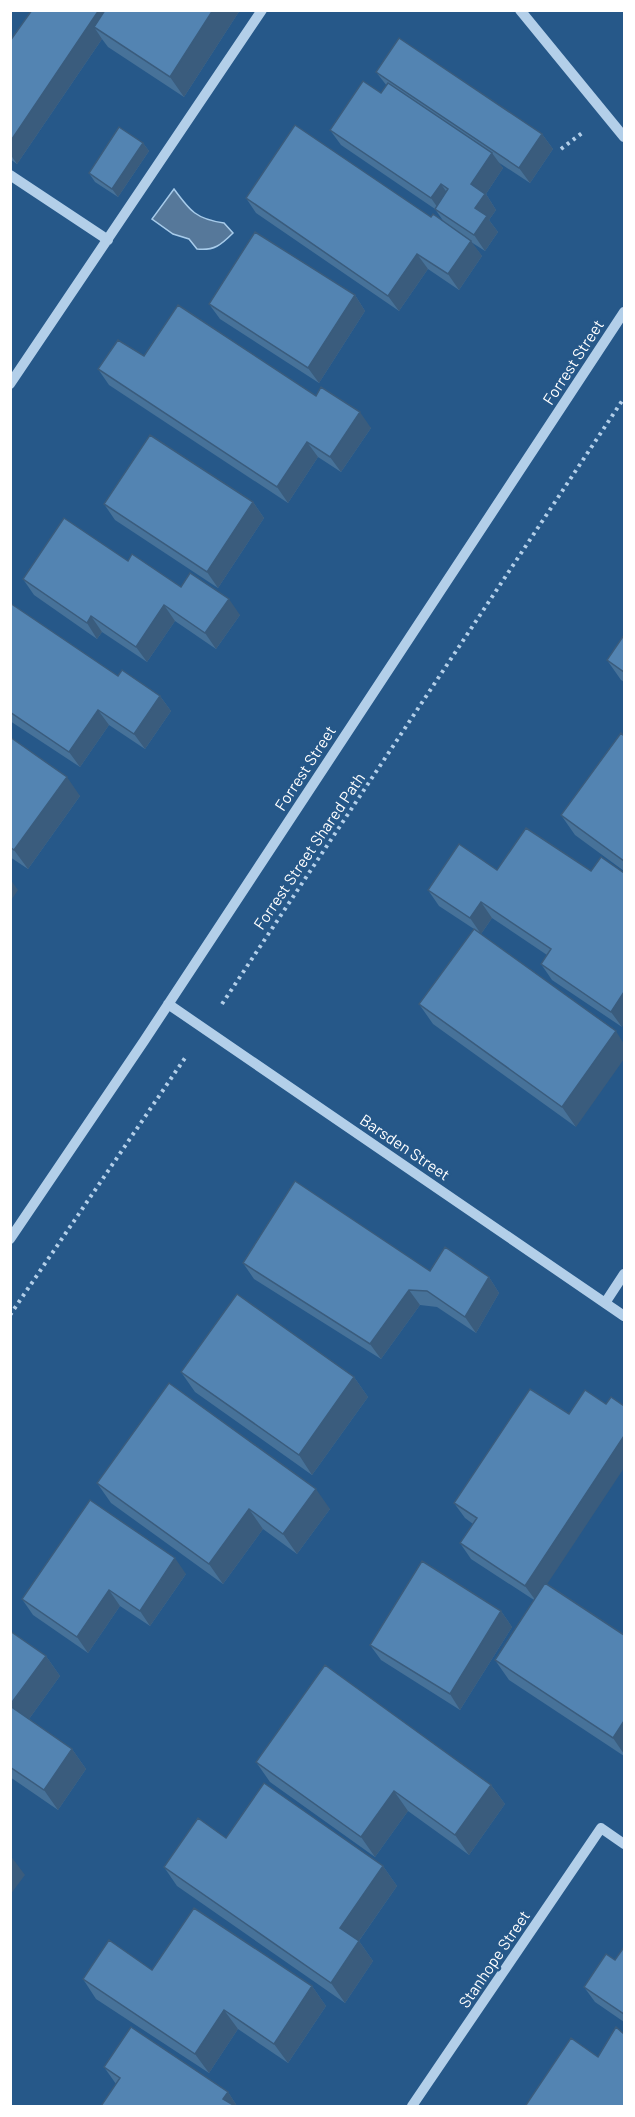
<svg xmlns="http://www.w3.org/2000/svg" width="635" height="2117" font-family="Barlow,sans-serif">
  <rect width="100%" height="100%" fill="#265889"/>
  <!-- water -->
  <path fill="#56789a" stroke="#a7cbea" stroke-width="1.5" d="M 174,189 C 190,211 196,219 224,223 L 233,233 C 221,245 214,251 197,249 L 189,239 L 173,234 L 152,219 Z"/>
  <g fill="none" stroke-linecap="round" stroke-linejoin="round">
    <!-- path -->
    <path stroke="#b3cfe9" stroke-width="4" stroke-dasharray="3 4.5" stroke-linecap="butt" d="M 561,149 L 582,133
      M 222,1004 L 624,398
      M 10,1315 L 187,1055"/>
    <!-- minor -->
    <path stroke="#b3cfe9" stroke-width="10" d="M 520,10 L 624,137
      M 10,175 L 108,240
      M 10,384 L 262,10
      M 168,1004 L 624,1316
      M 10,1239 L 144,1041 L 624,312
      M 605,1303 L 624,1274
      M 412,2106 L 601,1828 L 624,1844"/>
  </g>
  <!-- wall -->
  <path fill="#477299" d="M 32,10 L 240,10 L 184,97 L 108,47 L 102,39 L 17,164 L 10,159 L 10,41 Z
    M 376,72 L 542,134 L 553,149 L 530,183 L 498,162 L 503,168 L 486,194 L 496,210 L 489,220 L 498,232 L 485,251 L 471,242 L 482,256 L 459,290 L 428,269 L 399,311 L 256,213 L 246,198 L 431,217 L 444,222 L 435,209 L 341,145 L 330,130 L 381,93 L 387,86 Z
    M 143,143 L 149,151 L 118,197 L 95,182 L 89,173 Z
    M 355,295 L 365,311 L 319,383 L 220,319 L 209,304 Z
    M 144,356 L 316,396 L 371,428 L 341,472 L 318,457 L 288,503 L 109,385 L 98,369 Z
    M 253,502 L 264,518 L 218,588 L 115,520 L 104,504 Z
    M 128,561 L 240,615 L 216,649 L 175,621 L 147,662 L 102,632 L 97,639 L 34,595 L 23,579 Z
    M 10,603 L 118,676 L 160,696 L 171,711 L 145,749 L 109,725 L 80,767 L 10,721 Z
    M 624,635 L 624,682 L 621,680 L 607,660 Z
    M 624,736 L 624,871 L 575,835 L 561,815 Z
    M 10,737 L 80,796 L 28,869 L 10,857 Z
    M 526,828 L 622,1027 L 552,980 L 541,964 L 547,955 L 492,918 L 481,934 L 576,1127 L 433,1024 L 419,1004 L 474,929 L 439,906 L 428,890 L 497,870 Z
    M 243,1263 L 430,1271 L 489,1277 L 499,1293 L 476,1333 L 437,1307 L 420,1305 L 381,1359 L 254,1279 Z
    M 181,1372 L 354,1377 L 368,1397 L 312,1475 L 195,1392 Z
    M 530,1389 L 547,1584 L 624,1635 L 624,1756 L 509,1680 L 495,1660 L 534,1600 L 471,1559 L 460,1543 L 473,1524 L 465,1518 L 454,1503 Z
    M 97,1483 L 330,1509 L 297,1554 L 263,1529 L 223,1584 L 111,1503 Z
    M 186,1574 L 150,1626 L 120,1606 L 88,1653 L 33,1615 L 22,1599 Z
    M 501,1611 L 512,1627 L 460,1710 L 381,1660 L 370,1645 Z
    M 10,1631 L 46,1656 L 60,1676 L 29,1719 L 72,1749 L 86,1769 L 58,1810 L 10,1777 Z
    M 256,1762 L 491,1785 L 505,1804 L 469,1855 L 408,1811 L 375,1857 L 270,1782 Z
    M 226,1838 L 383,1866 L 397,1886 L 359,1941 L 373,1961 L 345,2003 L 177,1886 L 164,1867 Z
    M 624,1947 L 624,2022 L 595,2002 L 584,1987 L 615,1960 Z
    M 152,1970 L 312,1986 L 326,2006 L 288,2063 L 238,2029 L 209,2073 L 96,1999 L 83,1979 Z
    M 104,2067 L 228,2092 L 237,2106 L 101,2106 L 116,2084 Z"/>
  <!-- shaded-wall -->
  <path fill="#3a5c7d" d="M 99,10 L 121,10 L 94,27 L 102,39 L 17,164 L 10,154 L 10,142 Z
    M 213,10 L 240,10 L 184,97 L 170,77 Z
    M 542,134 L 553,149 L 530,183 L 519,168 Z
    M 143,143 L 149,151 L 118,197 L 112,189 Z
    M 492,153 L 503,168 L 486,194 L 496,210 L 489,220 L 498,232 L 485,251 L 474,235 L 475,208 L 471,184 Z
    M 441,184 L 452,200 L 442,214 L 431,198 Z
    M 471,241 L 482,256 L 459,290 L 448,274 Z
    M 417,254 L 428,269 L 399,311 L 388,296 Z
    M 355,295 L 365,311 L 319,383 L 308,368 Z
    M 360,412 L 371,428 L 341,472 L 330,457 Z
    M 307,442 L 318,457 L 288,503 L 277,487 Z
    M 253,502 L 264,518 L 218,588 L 207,572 Z
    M 229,599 L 240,615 L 216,649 L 205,633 Z
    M 164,605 L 175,621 L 147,662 L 136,647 Z
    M 91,616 L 102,632 L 97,639 L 87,623 Z
    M 160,696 L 171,711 L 145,749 L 134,734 Z
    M 98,710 L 109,725 L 80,767 L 69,752 Z
    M 67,777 L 80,796 L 28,869 L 14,850 Z
    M 10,879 L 18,890 L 10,902 Z
    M 481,902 L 492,918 L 481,934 L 470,918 Z
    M 624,992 L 624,1024 L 622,1027 L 611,1012 Z
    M 616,1031 L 624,1044 L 624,1059 L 576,1127 L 562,1107 Z
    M 489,1277 L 499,1293 L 476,1333 L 465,1317 Z
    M 409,1290 L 420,1305 L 381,1359 L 370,1344 Z
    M 354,1377 L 368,1397 L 312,1475 L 299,1455 Z
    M 624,1436 L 624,1468 L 536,1601 L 525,1586 Z
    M 316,1489 L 330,1509 L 297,1554 L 283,1534 Z
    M 249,1509 L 263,1529 L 223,1584 L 209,1564 Z
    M 175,1558 L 186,1574 L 150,1626 L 140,1611 Z
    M 109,1590 L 120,1606 L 88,1653 L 77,1637 Z
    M 501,1611 L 512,1627 L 460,1710 L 450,1694 Z
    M 46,1656 L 60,1676 L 24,1726 L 10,1706 Z
    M 624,1721 L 624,1754 L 613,1738 Z
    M 72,1749 L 86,1769 L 58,1810 L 44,1790 Z
    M 491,1785 L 505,1804 L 469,1855 L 455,1835 Z
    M 394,1791 L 408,1811 L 375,1857 L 361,1837 Z
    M 10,1855 L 25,1875 L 10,1895 Z
    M 383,1866 L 397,1886 L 354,1948 L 340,1928 Z
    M 359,1941 L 373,1961 L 345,2003 L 331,1983 Z
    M 312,1986 L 326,2006 L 288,2063 L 274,2044 Z
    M 224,2010 L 238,2029 L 209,2073 L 195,2054 Z
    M 228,2092 L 237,2106 L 229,2106 L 223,2099 Z"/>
  <!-- building -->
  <path fill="#5384b2" stroke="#3a5c7d" stroke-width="1.5" d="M 32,10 L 99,10 L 10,142 L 10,41 Z
    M 105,10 L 213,10 L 170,77 L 94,27 Z
    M 399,38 L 542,134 L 519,168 L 376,72 Z
    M 363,81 L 381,93 L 388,83 L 492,153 L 471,184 L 485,194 L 475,208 L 487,216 L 474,235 L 435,209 L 448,189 L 441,184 L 431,198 L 330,130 Z
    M 295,125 L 431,217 L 433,214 L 471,241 L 448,274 L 417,254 L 388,296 L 246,198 Z
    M 119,127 L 143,143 L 112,189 L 89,173 Z
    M 255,232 L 355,295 L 308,368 L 209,304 Z
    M 178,305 L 316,396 L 321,387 L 360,412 L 330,457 L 307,442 L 277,487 L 98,369 L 118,340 L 144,356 Z
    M 150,435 L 253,502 L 207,572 L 104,504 Z
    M 64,518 L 128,561 L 132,554 L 181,587 L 190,573 L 229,599 L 205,633 L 164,605 L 136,647 L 91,616 L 87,623 L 23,579 Z
    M 10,603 L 118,676 L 122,670 L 160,696 L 134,734 L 98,710 L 69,752 L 10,712 Z
    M 624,635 L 624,672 L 607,660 Z
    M 621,733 L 624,736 L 624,861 L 561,815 Z
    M 10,737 L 67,777 L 14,850 L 10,847 Z
    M 526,828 L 591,871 L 601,857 L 624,873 L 624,992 L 611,1012 L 541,964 L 551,949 L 481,902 L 470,918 L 428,890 L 459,844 L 497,870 Z
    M 474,929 L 616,1031 L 562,1107 L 419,1004 Z
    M 295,1181 L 430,1271 L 445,1247 L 489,1277 L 465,1317 L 427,1291 L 409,1290 L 370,1344 L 243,1263 Z
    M 237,1294 L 354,1377 L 299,1455 L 181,1372 Z
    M 169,1383 L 316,1489 L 283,1534 L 249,1509 L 209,1564 L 97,1483 Z
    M 530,1389 L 569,1414 L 585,1390 L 606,1404 L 611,1397 L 624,1406 L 624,1436 L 525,1586 L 460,1543 L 477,1518 L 454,1503 Z
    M 90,1500 L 175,1558 L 140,1611 L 109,1590 L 77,1637 L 22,1599 Z
    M 422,1561 L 501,1611 L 450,1694 L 370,1645 Z
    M 545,1583 L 624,1635 L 624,1721 L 613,1738 L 495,1660 Z
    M 10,1631 L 46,1656 L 10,1705 Z
    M 325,1665 L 491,1785 L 455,1835 L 394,1791 L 361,1837 L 256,1762 Z
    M 10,1706 L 72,1749 L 44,1790 L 10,1767 Z
    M 264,1783 L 383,1866 L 340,1928 L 359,1941 L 331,1983 L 164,1867 L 198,1818 L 226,1838 Z
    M 194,1908 L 312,1986 L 274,2044 L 224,2010 L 195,2054 L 83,1979 L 109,1940 L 152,1970 Z
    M 624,1947 L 624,2014 L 584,1987 L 606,1954 L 615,1960 Z
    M 131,2027 L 228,2092 L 223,2099 L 235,2106 L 101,2106 L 120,2078 L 104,2067 Z
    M 616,2027 L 624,2034 L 624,2106 L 528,2106 L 526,2105 L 571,2038 L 598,2057 Z"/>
  <g text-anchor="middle" stroke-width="5" stroke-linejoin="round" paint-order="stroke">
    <!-- street labels -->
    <g font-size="16" fill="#fff" stroke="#265889">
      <text transform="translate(573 362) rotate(-57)" y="6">Forrest Street</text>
      <text transform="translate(305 768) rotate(-57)" y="6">Forrest Street</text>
      <text transform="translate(309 851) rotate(-56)" y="6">Forrest Street Shared Path</text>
      <text transform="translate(405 1147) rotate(34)" y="6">Barsden Street</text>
      <text transform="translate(494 1959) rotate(-56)" y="6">Stanhope Street</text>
    </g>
  </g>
  <!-- border -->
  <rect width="635" height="2117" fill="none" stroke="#ffffff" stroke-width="24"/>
</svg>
